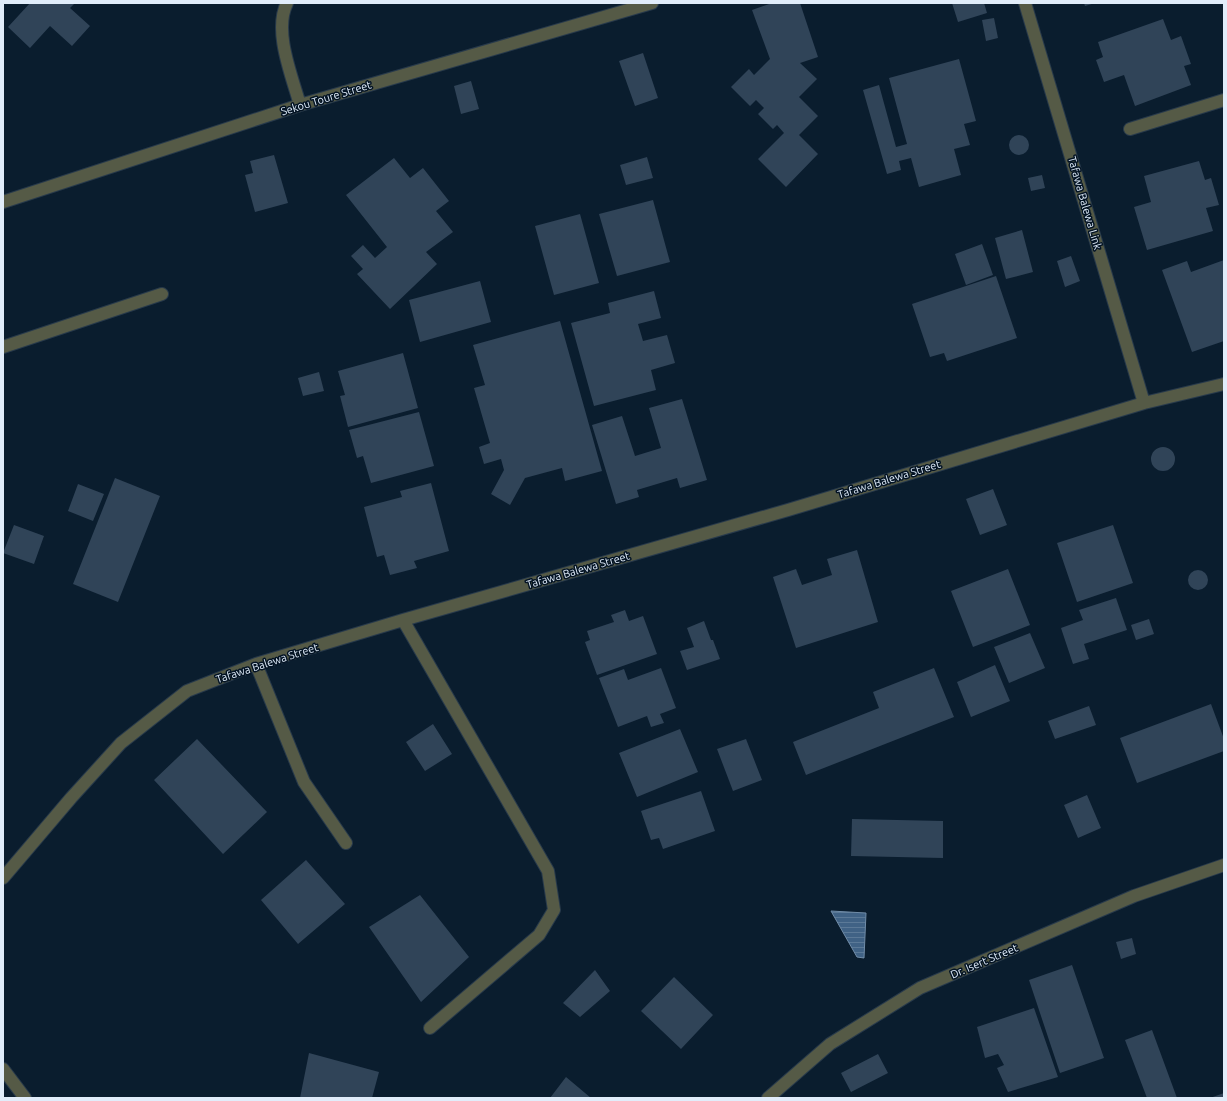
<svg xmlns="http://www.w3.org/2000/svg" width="1227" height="1101" font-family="Ubuntu,sans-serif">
  <defs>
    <pattern id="water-rules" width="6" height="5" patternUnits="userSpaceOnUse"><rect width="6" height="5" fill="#406285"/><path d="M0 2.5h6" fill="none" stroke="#5b7997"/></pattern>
  </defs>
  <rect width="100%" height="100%" fill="#0a1d2e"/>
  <!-- water -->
  <path fill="url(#water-rules)" stroke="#708ca8" d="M 831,911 L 866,913 L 864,958 L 857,957 Z"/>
  <!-- building -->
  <path fill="#304458" d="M 30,3 L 75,3 L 70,8 L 90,26 L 72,46 L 50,26 L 30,48 L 8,27 Z
    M 772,3 L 800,3 L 818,57 L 800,63 L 817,79 L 799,97 L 818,116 L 799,135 L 818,154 L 786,187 L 758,159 L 784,133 L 777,125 L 773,129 L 758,114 L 764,108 L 756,100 L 750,106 L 731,87 L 749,69 L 754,75 L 770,59 L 752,10 Z
    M 952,3 L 984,3 L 987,13 L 958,22 Z
    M 1084,3 L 1095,3 L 1085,6 Z
    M 994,18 L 998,38 L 986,41 L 982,20 Z
    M 1163,19 L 1171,40 L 1181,36 L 1191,64 L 1184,66 L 1191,85 L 1135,106 L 1124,75 L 1104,82 L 1096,60 L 1103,57 L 1098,42 Z
    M 643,53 L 658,98 L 635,106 L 619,61 Z
    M 959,59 L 976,121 L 964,124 L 970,145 L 954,149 L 961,175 L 919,187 L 911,158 L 899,161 L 901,170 L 887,174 L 863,90 L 879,85 L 896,147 L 907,144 L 889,78 Z
    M 471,81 L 479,109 L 461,114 L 454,86 Z
    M1009 145a10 10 0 1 1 20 0a10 10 0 1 1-20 0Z
    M 274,155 L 288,203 L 255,212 L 245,175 L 253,173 L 250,161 Z
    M 647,157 L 653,178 L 626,185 L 620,165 Z
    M 394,158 L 410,178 L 423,168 L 449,201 L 436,211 L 453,232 L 426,252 L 437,264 L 390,309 L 357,274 L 363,269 L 351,256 L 363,245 L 375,258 L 387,247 L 346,195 Z
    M 1199,161 L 1205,180 L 1211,178 L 1219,205 L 1206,208 L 1213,231 L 1147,250 L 1134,207 L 1151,202 L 1144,176 Z
    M 1042,175 L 1045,188 L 1031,191 L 1028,178 Z
    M 653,200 L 670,262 L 617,276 L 599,214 Z
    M 580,214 L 599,283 L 554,295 L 535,226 Z
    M 1022,230 L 1033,272 L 1006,279 L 995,238 Z
    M 982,244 L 993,275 L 966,285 L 955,254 Z
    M 1071,256 L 1080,281 L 1065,287 L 1057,261 Z
    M 1224,260 L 1224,341 L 1192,352 L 1162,270 L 1187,261 L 1191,272 Z
    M 996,276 L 1017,338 L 947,361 L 944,353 L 930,357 L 912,304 Z
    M 480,281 L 491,322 L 420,342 L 409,300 Z
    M 654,291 L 661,318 L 638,324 L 643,341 L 667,335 L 675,363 L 651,370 L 656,390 L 594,406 L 571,323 L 610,313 L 608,303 Z
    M 560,321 L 602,471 L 565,481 L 562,468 L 525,478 L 510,505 L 491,494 L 504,470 L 501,459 L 484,464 L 479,447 L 490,443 L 474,388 L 485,385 L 473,345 Z
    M 403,353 L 418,408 L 348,427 L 340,396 L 345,395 L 338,371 Z
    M 319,372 L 324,391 L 303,396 L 298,378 Z
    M 682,399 L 707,480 L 680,488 L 677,478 L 637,490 L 639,497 L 616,504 L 592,425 L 622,416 L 635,456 L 661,448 L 649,408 Z
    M 419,412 L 434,466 L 371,483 L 363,456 L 357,458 L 349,430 Z
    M1151 459a12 12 0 1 1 24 0a12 12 0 1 1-24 0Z
    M 115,478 L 160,496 L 118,602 L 73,584 Z
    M 431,483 L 449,551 L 414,561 L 417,568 L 390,575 L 384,555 L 377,557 L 364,507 L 402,497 L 400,491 Z
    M 78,484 L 104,494 L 93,521 L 68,511 Z
    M 993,489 L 1007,525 L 980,535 L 966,499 Z
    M 14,525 L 44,536 L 34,564 L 3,553 Z
    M 1113,525 L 1133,583 L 1077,602 L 1057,543 Z
    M 857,550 L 878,622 L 796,648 L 773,577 L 796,569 L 802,585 L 832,575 L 827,559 Z
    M 1008,569 L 1030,625 L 973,647 L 951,591 Z
    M1188 580a10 10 0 1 1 20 0a10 10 0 1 1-20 0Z
    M 1116,598 L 1127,630 L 1084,644 L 1089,659 L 1073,664 L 1061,628 L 1083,620 L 1079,610 Z
    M 625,610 L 629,621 L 643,616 L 657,654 L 597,675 L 585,642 L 590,640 L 587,631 L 614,622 L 611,615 Z
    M 1149,619 L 1154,634 L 1136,640 L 1131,625 Z
    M 704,621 L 711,640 L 713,640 L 720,659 L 687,670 L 680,651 L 694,647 L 687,628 Z
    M 1030,633 L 1045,668 L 1009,683 L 994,647 Z
    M 995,665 L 1010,701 L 971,717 L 957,682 Z
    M 661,668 L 676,708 L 660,714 L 664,723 L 651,727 L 647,716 L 618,727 L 599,678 L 624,669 L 628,680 Z
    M 934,668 L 954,717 L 806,775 L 793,742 L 879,708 L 873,692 Z
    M 1211,704 L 1224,739 L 1224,751 L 1137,783 L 1120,738 Z
    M 1089,706 L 1096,725 L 1055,739 L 1048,721 Z
    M 433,724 L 452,754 L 425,771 L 406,742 Z
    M 680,729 L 698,772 L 637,797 L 619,753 Z
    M 197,739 L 267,812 L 223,854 L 154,780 Z
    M 746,739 L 762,780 L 733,791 L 717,749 Z
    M 701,791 L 715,831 L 663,849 L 659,838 L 651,840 L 641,811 Z
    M 1087,795 L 1101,828 L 1078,838 L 1064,805 Z
    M 852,819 L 943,821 L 943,858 L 851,856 Z
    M 306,860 L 345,904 L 298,944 L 261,900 Z
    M 420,895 L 469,957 L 421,1002 L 369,927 Z
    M 1132,938 L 1136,954 L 1121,959 L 1116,942 Z
    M 1072,965 L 1104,1058 L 1060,1073 L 1029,980 Z
    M 595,970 L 610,991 L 580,1017 L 563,1003 Z
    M 674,977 L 713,1015 L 681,1049 L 641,1011 Z
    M 1034,1008 L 1058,1077 L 1008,1092 L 997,1068 L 1004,1065 L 998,1054 L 985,1058 L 977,1027 Z
    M 1152,1030 L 1177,1098 L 1147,1098 L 1125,1040 Z
    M 309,1053 L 379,1072 L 372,1098 L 300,1098 Z
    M 878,1054 L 888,1073 L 851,1092 L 841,1073 Z
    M 566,1077 L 591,1098 L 550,1098 Z
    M 1224,1093 L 1224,1098 L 1210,1098 Z"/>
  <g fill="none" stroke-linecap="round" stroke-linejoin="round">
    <defs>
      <path id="minor" d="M 287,3 C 273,31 292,76 300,105
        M 1025,3 L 1144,403
        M 1130,129 L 1224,100
        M 3,202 L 300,105 L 652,3
        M 3,347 L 162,294
        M 403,620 L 548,871 L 554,910 L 539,935 L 430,1028
        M 256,664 L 304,782 L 346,843
        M 3,878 L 71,798 L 121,743 L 187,691 L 256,664 L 403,620 L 788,510 L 1144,403 L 1224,384
        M 3,1069 L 25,1098
        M 768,1098 L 830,1044 L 920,988 L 1134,896 L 1224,865"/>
    </defs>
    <!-- minor casing -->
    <use href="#minor" stroke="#283a4b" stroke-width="14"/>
    <!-- minor -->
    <use href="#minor" stroke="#555a46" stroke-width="12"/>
  </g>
  <g text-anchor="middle" stroke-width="3" stroke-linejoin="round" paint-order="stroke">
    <!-- street labels -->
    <g font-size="11" fill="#e1edfa" stroke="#031324">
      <text transform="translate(326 98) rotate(-17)" y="4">Sekou Toure Street</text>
      <text transform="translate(1085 203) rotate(74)" y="4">Tafawa Balewa Link</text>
      <text transform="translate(889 479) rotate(-17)" y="4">Tafawa Balewa Street</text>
      <text transform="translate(578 570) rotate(-16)" y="4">Tafawa Balewa Street</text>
      <text transform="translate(267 663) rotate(-18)" y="4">Tafawa Balewa Street</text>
      <text transform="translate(984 961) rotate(-23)" y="4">Dr. Isert Street</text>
    </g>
  </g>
  <!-- border -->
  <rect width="1227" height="1101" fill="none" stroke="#e1edfa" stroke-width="8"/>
</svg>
